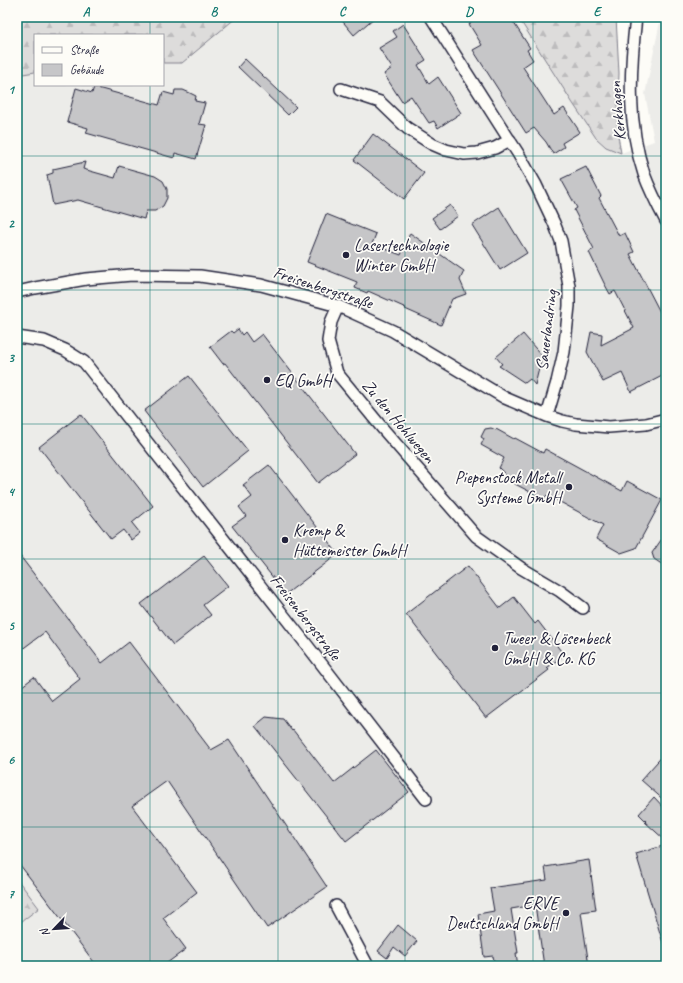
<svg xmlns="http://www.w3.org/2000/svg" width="683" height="983" font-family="Caveat,sans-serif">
  <defs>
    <pattern id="forest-firs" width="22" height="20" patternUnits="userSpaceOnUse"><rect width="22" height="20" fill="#dddcdb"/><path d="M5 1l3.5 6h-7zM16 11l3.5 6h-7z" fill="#bdbcbd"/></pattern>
  </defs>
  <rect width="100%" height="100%" fill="#fdfcf7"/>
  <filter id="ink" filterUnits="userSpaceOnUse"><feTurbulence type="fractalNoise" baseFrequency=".025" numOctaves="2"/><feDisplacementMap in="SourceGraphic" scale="8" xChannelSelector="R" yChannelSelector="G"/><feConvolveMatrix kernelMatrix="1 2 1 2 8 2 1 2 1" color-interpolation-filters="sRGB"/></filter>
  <g filter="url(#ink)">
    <!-- built -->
    <path fill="#ecece9" d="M 237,17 L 518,17 L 572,102 L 596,138 L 606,147 L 621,153 L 654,141 L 645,94 L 661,17 L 666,17 L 666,966 L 17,966 L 17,925 L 39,908 L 17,879 L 17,75 L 35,72 L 35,85 L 163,85 L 163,63 L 182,63 Z"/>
    <!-- forest -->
    <path fill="url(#forest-firs)" stroke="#807f8b" d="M 17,17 L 237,17 L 182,63 L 163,63 L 163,35 L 35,35 L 35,72 L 17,75 Z
      M 518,17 L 616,17 L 619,73 L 617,130 L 621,153 L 606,147 L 596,138 L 572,102 Z
      M 17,879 L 39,908 L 17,925 Z"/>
    <!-- building -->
    <path fill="#c6c6c8" stroke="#22223b" d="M 339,17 L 375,17 L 354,35 Z
      M 479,17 L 510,17 L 530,48 L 527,50 L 533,60 L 523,67 L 554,115 L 564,108 L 580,132 L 562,143 L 564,147 L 553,154 L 546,142 L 534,128 L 526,133 L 473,50 L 482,45 L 469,24 Z
      M 403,24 L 426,60 L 418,65 L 429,84 L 438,77 L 461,113 L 438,128 L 434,121 L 429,123 L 411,96 L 402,102 L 384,74 L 392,68 L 379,48 L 397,37 L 393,31 Z
      M 245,59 L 296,107 L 288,115 L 238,67 Z
      M 94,87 L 159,105 L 163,92 L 174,95 L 175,90 L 183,90 L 190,93 L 196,96 L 195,101 L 205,103 L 199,124 L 206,125 L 196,159 L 175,153 L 174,158 L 86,133 L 88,128 L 67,122 L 76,88 L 92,93 Z
      M 373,134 L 424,173 L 404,199 L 354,160 Z
      M 85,162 L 83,169 L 115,178 L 119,166 L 155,176 L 163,181 L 167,189 L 167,198 L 163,206 L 155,211 L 146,211 L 144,219 L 78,200 L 53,205 L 47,175 L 53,173 L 53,169 Z
      M 586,167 L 601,196 L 599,198 L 619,236 L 625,233 L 634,252 L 630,254 L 660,312 L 666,309 L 666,374 L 631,392 L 622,373 L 603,382 L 587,352 L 591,332 L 602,334 L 601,345 L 634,328 L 615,291 L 610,294 L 604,283 L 589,252 L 594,249 L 574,210 L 577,208 L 561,179 Z
      M 450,205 L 458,216 L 440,229 L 432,218 Z
      M 499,207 L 527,253 L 500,270 L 472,225 Z
      M 326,214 L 376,234 L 372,244 L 401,255 L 410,233 L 464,271 L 460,280 L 466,294 L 452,299 L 441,325 L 405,309 L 406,308 L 368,291 L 367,293 L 355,288 L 357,282 L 307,262 Z
      M 238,329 L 242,335 L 245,332 L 252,342 L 262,334 L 355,454 L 318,483 L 225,363 L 223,364 L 210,347 L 231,331 L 233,333 Z
      M 523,334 L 542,356 L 535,385 L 530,379 L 525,383 L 499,366 L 502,364 L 496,357 Z
      M 189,376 L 248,451 L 203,487 L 144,411 Z
      M 81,414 L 153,506 L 132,523 L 140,533 L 131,540 L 123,530 L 111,539 L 39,447 Z
      M 491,428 L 496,430 L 496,429 L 514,439 L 515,438 L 543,453 L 545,449 L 622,491 L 627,481 L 662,500 L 636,548 L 621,553 L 596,539 L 603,525 L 547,495 L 544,499 L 515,484 L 499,468 L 504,458 L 481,445 L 484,439 L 481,437 L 485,429 Z
      M 269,465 L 338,554 L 286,594 L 232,526 L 246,516 L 239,507 L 252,497 L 243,485 Z
      M 666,533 L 666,567 L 654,559 L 652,553 Z
      M 17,552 L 102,663 L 129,642 L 211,750 L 229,740 L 327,887 L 267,928 L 167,781 L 132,806 L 197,892 L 163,918 L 186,949 L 163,966 L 97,966 L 17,861 L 17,690 L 34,677 L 52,701 L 80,679 L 45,632 L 17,653 Z
      M 204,556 L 228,586 L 203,605 L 211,615 L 173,645 L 141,604 Z
      M 468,566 L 500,608 L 514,597 L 535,624 L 538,621 L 564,655 L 547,668 L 549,670 L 486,718 L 406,614 Z
      M 266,717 L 283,719 L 292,731 L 293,730 L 334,783 L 376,750 L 409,792 L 346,841 L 255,726 Z
      M 666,752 L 666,802 L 641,780 Z
      M 654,797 L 666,810 L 666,841 L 645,822 L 646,821 L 639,814 Z
      M 666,845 L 666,942 L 663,943 L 636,854 Z
      M 589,860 L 596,910 L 581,912 L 589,966 L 544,966 L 535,905 L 511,909 L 518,953 L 516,953 L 518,966 L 495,966 L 493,956 L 484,957 L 478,914 L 494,911 L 490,888 L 547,880 L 545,867 Z
      M 398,925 L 417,941 L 405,956 L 394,947 L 387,958 L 378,951 Z"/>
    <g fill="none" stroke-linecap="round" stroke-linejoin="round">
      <defs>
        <path id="street" d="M 431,17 L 519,155 L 536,185 L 554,223 L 561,241 L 569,286 L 569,306 L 564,352 L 557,382 L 547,416
          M 636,17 C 630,70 627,123 644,174 C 650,190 658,206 666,221
          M 341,89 L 380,102 L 407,128 L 432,144 L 446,150 L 464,154 L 477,153 L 495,148 L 510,140
          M 17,292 L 35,288 L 86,279 L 132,275 L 200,276 L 261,285 L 338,306 L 393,331 L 505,398 L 547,416 L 562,421 L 576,424 L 609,427 L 646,424 L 666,419
          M 338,306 L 331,322 L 328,341 L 337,373 L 383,429 L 476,536 L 521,568 L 560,591 L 583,608
          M 17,337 L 44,341 L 65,350 L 84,362 L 303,640 L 426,799
          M 336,906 L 368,966"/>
      </defs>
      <!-- street casing -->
      <use href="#street" stroke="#22223b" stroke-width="14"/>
      <!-- street -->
      <use href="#street" stroke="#fdfcf7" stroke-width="11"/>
    </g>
  </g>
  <!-- grid -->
  <path fill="none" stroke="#0f766e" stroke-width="1" stroke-opacity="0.55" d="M 150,17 L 150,35M 278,17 L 278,966M 405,17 L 405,966M 533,17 L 533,966M 150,85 L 150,966M 17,156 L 666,156M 17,290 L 666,290M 17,424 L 666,424M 17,559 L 666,559M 17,693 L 666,693M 17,827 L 666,827"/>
  <!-- markers -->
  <g fill="#22223b" stroke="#fdfcf7" stroke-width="1.5">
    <circle cx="346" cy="255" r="4"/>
    <circle cx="267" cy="380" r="4"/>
    <circle cx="569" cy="487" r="4"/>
    <circle cx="285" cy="540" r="4"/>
    <circle cx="495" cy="648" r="4"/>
    <circle cx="566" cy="913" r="4"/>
  </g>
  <g text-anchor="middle" stroke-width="3.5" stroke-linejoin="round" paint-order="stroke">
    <!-- street labels -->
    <g font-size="17" fill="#22223b" stroke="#fdfcf7">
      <text transform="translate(617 111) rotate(-95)" y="6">Kerkhagen</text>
      <text transform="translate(323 287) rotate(18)" y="6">Freisenbergstraße</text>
      <text transform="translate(546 330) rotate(-83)" y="6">Sauerlandring</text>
      <text transform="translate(399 421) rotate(50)" y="6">Zu den Hohlwegen</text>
      <text transform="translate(306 617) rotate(52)" y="6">Freisenbergstraße</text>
    </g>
    <!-- poi labels -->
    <g font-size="17" fill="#22223b" stroke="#fdfcf7" text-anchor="start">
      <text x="354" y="251">Lasertechnologie<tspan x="354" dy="20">Winter GmbH</tspan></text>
      <text x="275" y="386">EQ GmbH</text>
      <text x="561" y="483" text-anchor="end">Piepenstock Metall<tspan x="561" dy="20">Systeme GmbH</tspan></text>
      <text x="293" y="536">Kremp &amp;<tspan x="293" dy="20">Hüttemeister GmbH</tspan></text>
      <text x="503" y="644">Tweer &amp; Lösenbeck<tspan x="503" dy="20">GmbH &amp; Co. KG</tspan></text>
      <text x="558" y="909" text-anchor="end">ERVE<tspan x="558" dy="20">Deutschland GmbH</tspan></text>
    </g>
  </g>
  <!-- margin -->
  <rect width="683" height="983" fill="none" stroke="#fdfcf7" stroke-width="44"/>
  <!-- legend -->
  <rect x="34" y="34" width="130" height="52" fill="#fdfcf7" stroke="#a5a5ac"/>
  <rect x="42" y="47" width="20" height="6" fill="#fdfcf7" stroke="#a5a5ac"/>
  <text x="70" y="54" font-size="12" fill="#22223b">Straße</text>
  <rect x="42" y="64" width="20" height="12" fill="#c6c6c8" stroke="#a5a5ac"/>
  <text x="70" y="74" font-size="12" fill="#22223b">Gebäude</text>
  <!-- north arrow -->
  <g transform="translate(54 929) rotate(245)" stroke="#fdfcf7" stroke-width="3" paint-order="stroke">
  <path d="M0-3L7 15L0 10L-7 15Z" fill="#22223b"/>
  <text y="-6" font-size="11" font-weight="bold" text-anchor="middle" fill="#22223b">N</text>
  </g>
  <rect x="22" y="22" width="639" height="939" fill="none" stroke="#0f766e" stroke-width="1.5"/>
  <g font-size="13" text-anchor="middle" font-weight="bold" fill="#0f766e">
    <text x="86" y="16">A</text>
    <text x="214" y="16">B</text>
    <text x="342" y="16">C</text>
    <text x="469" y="16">D</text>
    <text x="597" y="16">E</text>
    <text x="11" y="94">1</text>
    <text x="11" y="228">2</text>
    <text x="11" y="362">3</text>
    <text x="11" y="496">4</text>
    <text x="11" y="630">5</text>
    <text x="11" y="764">6</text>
    <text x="11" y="898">7</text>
  </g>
</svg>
